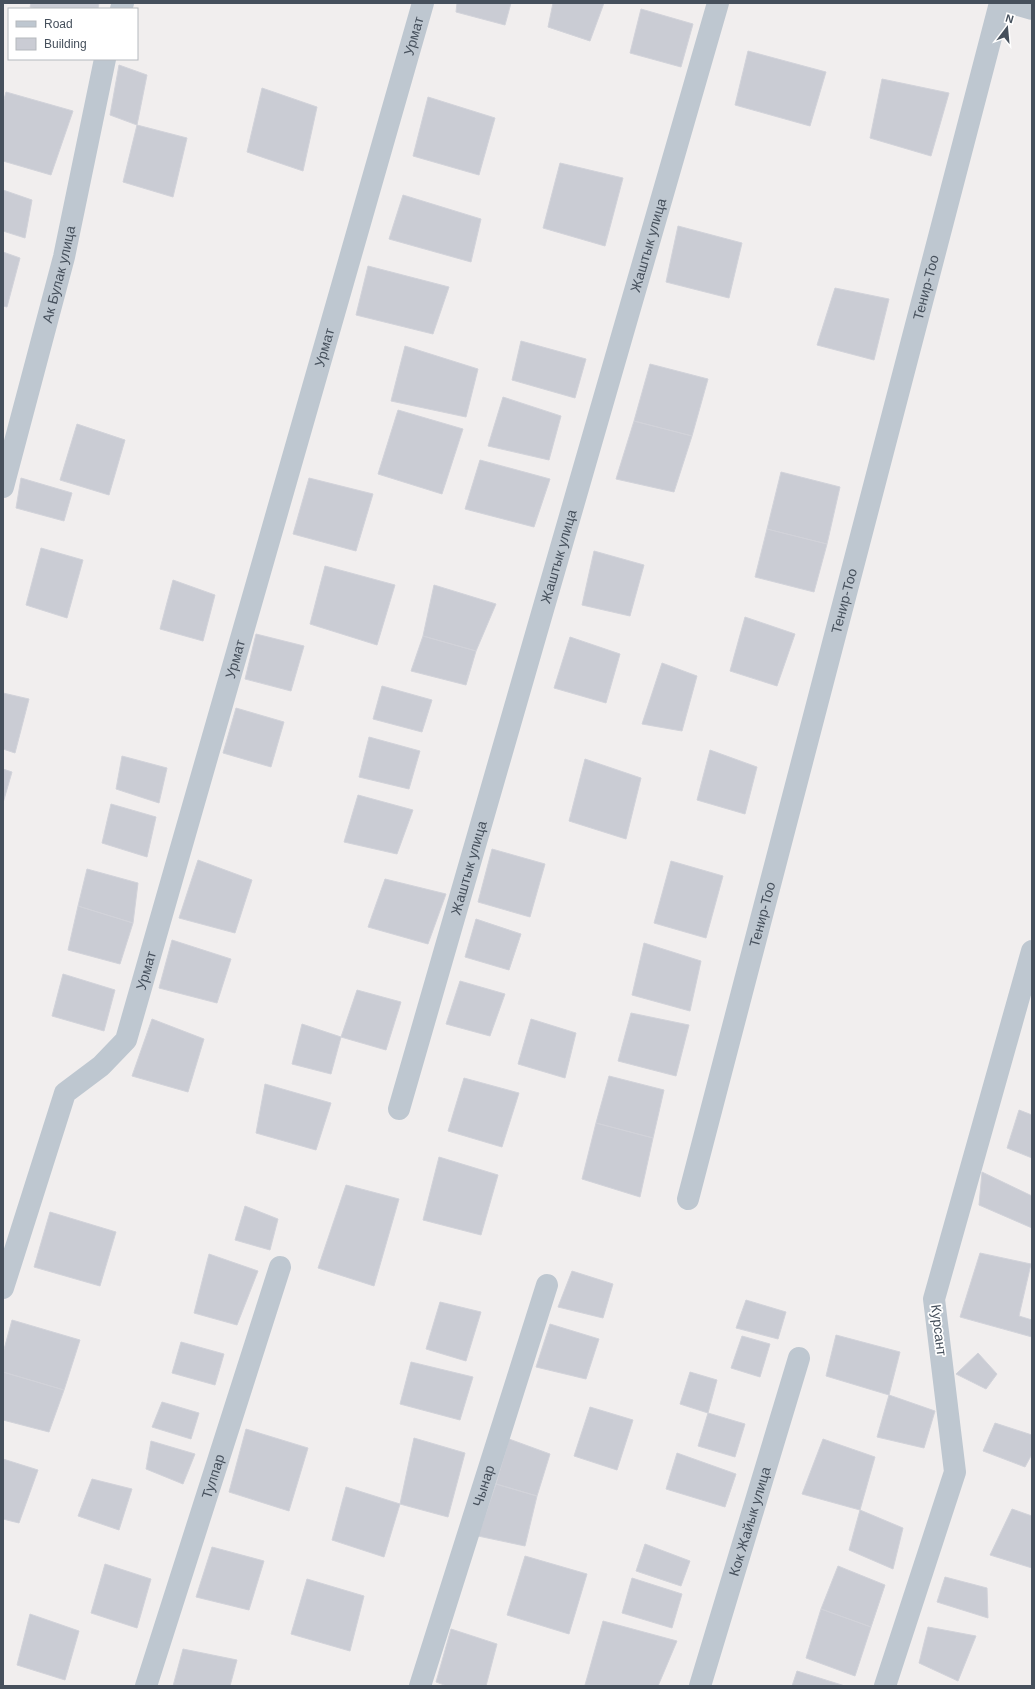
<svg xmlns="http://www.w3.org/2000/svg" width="1035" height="1689" font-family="Arial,sans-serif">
  <rect width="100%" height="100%" fill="#f1eeee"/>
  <!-- building -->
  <path fill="#caccd4" stroke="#d2d3da" d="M 31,3 L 99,3 L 98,9 L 36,9 L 30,7 Z
    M 457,3 L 511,3 L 505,25 L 456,12 Z
    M 553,3 L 604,3 L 590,41 L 548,27 Z
    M 641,9 L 693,24 L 681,67 L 630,53 Z
    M 748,51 L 826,72 L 810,126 L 735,105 Z
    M 119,65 L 147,75 L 137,125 L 110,115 Z
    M 882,79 L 949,93 L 931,156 L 870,138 Z
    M 262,88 L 317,107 L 303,171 L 247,152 Z
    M 6,92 L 73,111 L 51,175 L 3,161 L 3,103 Z
    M 428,97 L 495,118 L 479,175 L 413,156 Z
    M 137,125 L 187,138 L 173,197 L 123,182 Z
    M 560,163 L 623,178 L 605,246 L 543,228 Z
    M 3,190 L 32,200 L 25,238 L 3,231 Z
    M 403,195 L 481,219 L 471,262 L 389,239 Z
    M 678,226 L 742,243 L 729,298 L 666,282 Z
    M 3,252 L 20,258 L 7,307 L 3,306 Z
    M 368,266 L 449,287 L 433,334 L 356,315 Z
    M 835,288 L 889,299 L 874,360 L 817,345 Z
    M 521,341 L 586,359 L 575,398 L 512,380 Z
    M 405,346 L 478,369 L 466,417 L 391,401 Z
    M 650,364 L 708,379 L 692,436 L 634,421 Z
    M 503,397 L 561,416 L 549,460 L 488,446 Z
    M 398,410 L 463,429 L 442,494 L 378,474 Z
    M 634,421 L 692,436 L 674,492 L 616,479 Z
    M 77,424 L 125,440 L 109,495 L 60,480 Z
    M 480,460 L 550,479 L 534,527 L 465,509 Z
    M 781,472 L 840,487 L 827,544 L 767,529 Z
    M 21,478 L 72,493 L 64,521 L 16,508 Z
    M 309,478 L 373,494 L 356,551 L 293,534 Z
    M 767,529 L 827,544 L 814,592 L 755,577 Z
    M 41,548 L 83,560 L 67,618 L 26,605 Z
    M 594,551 L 644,565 L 630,616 L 582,605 Z
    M 325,566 L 395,585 L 377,645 L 310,624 Z
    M 173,580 L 215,595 L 203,641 L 160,629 Z
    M 434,585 L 496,604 L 476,651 L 423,636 Z
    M 745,617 L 795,634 L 777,686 L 730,671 Z
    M 256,634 L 304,646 L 291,691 L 245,679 Z
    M 423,636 L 476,651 L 466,685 L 411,671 Z
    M 570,637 L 620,654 L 606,703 L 554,688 Z
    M 662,663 L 697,676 L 682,731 L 642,724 Z
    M 382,686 L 432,700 L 422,732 L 373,719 Z
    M 3,693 L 29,699 L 15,753 L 3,749 Z
    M 236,708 L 284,722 L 271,767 L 223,753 Z
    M 369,737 L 420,751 L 409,789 L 359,777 Z
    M 710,750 L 757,767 L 745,814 L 697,800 Z
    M 122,756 L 167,768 L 159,803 L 116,789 Z
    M 585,759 L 641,778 L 626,839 L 569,821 Z
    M 3,769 L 12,772 L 3,803 Z
    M 358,795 L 413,810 L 397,854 L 344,842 Z
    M 111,804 L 156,817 L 147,857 L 102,843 Z
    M 492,849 L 545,864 L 530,917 L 478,902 Z
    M 198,860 L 252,880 L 235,933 L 179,918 Z
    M 671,861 L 723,876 L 706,938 L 654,923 Z
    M 87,869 L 138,883 L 133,923 L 78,906 Z
    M 385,879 L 446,894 L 428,944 L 368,927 Z
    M 78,906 L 133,923 L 120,964 L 68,950 Z
    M 476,919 L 521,934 L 509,970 L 465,957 Z
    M 172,940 L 231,959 L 217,1003 L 159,988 Z
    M 644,943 L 701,961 L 690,1011 L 632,995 Z
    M 63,974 L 115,990 L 104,1031 L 52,1016 Z
    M 460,981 L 505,994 L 490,1036 L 446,1024 Z
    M 357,990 L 401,1002 L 386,1050 L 341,1037 Z
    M 631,1013 L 689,1025 L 676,1076 L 618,1061 Z
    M 152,1019 L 204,1039 L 188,1092 L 132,1076 Z
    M 531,1019 L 576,1033 L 565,1078 L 518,1064 Z
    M 302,1024 L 341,1037 L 331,1074 L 292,1064 Z
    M 609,1076 L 664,1090 L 653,1138 L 596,1123 Z
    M 464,1078 L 519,1093 L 502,1147 L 448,1131 Z
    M 265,1084 L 331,1103 L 316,1150 L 256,1133 Z
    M 1019,1110 L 1032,1115 L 1032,1158 L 1007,1148 Z
    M 596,1123 L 653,1138 L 640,1197 L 582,1179 Z
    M 439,1157 L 498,1175 L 481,1235 L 423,1220 Z
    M 982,1172 L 1032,1196 L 1032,1228 L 979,1205 Z
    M 346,1185 L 399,1199 L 374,1286 L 318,1268 Z
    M 245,1206 L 278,1219 L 270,1250 L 235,1240 Z
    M 50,1212 L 116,1232 L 100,1286 L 34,1267 Z
    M 980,1253 L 1031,1264 L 1019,1316 L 1032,1320 L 1032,1337 L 960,1317 Z
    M 209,1254 L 258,1271 L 237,1325 L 194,1313 Z
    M 572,1271 L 613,1284 L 603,1318 L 558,1307 Z
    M 746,1300 L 786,1312 L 778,1339 L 736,1328 Z
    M 440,1302 L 481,1312 L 466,1361 L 426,1349 Z
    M 12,1320 L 80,1340 L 64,1390 L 3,1372 L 3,1353 Z
    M 550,1324 L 599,1339 L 586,1379 L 536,1367 Z
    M 836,1335 L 900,1352 L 889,1395 L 826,1376 Z
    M 742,1336 L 770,1344 L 760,1377 L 731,1368 Z
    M 181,1342 L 224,1354 L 215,1385 L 172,1373 Z
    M 978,1353 L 997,1374 L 986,1389 L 956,1374 Z
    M 411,1362 L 473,1377 L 460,1420 L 400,1404 Z
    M 3,1372 L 64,1390 L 49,1432 L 3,1420 Z
    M 690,1372 L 717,1380 L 708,1413 L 680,1404 Z
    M 889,1395 L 935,1411 L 924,1448 L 877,1437 Z
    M 162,1402 L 199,1413 L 191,1439 L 152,1427 Z
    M 590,1407 L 633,1420 L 617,1470 L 574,1456 Z
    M 708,1413 L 745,1424 L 735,1457 L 698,1446 Z
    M 995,1423 L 1032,1435 L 1032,1454 L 1025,1467 L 983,1451 Z
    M 246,1429 L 308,1448 L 289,1511 L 229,1492 Z
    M 414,1438 L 465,1453 L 448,1517 L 400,1504 Z
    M 509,1439 L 550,1454 L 537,1496 L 496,1484 Z
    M 823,1439 L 875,1457 L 860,1510 L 802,1494 Z
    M 151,1441 L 195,1454 L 183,1484 L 146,1469 Z
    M 677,1453 L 736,1474 L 725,1507 L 666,1489 Z
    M 3,1459 L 38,1470 L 19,1523 L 3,1519 Z
    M 92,1479 L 132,1489 L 119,1530 L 78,1516 Z
    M 496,1484 L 537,1496 L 525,1546 L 478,1536 Z
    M 346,1487 L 400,1504 L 384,1557 L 332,1540 Z
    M 1012,1509 L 1032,1516 L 1032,1568 L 990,1555 Z
    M 860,1510 L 903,1528 L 893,1569 L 849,1550 Z
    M 645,1544 L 690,1561 L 681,1586 L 636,1571 Z
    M 212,1547 L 264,1561 L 249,1610 L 196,1597 Z
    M 525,1556 L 587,1574 L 569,1634 L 507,1615 Z
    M 105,1564 L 151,1579 L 137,1628 L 91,1613 Z
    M 838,1566 L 885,1585 L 871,1627 L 821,1609 Z
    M 945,1577 L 987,1588 L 988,1618 L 937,1602 Z
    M 632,1578 L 682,1594 L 672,1628 L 622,1613 Z
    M 307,1579 L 364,1596 L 350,1651 L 291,1634 Z
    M 821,1609 L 871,1627 L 855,1676 L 806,1658 Z
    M 30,1614 L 79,1631 L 65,1680 L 17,1665 Z
    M 603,1621 L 677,1641 L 658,1686 L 585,1685 Z
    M 928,1627 L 976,1636 L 958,1681 L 919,1663 Z
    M 451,1629 L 497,1644 L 486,1686 L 447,1686 L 436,1682 Z
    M 183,1649 L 237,1660 L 230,1686 L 173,1686 Z
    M 797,1671 L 845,1686 L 792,1686 Z"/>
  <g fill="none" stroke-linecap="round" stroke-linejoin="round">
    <!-- minor -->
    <g stroke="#bec7d0" stroke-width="22">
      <path d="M 1011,3 L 1032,9"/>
      <path d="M 121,9 L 123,3"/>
      <path id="s1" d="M 3,487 L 64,257 L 105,59"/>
      <path id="s2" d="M 399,1109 L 718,3"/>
      <path id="s3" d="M 688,1199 L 1000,3"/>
      <path id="s4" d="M 3,1288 L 65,1093 L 101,1066 L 126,1040 L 423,3"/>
      <path id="s5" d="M 146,1686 L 280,1267"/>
      <path id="s6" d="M 420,1686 L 547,1285"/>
      <path id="s7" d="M 700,1686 L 799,1358"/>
      <path d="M 885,1686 L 955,1472 L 934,1299 L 1032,951"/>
    </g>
  </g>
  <g text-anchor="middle" stroke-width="3.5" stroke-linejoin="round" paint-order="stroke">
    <!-- street labels -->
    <g font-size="14" fill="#46505c" stroke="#fff">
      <text dy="5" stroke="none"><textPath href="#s4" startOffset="1330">Урмат</textPath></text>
      <text dy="5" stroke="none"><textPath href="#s2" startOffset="899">Жаштык улица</textPath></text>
      <text dy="5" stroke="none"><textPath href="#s1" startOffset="220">Ак Булак улица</textPath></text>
      <text dy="5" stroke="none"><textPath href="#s3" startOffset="942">Тенир-Тоо</textPath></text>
      <text dy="5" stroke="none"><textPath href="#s4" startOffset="1006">Урмат</textPath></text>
      <text dy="5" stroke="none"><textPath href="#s2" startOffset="575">Жаштык улица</textPath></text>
      <text dy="5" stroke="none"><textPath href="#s3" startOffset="618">Тенир-Тоо</textPath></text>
      <text dy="5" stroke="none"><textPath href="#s4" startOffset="682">Урмат</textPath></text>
      <text dy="5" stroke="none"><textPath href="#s2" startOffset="251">Жаштык улица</textPath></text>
      <text dy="5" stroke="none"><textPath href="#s3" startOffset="294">Тенир-Тоо</textPath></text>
      <text dy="5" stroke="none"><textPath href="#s4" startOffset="358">Урмат</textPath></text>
      <text transform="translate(939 1330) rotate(83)" y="5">Курсант</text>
      <text dy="5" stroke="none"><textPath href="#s5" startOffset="220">Тулпар</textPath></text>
      <text dy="5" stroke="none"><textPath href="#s6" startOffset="210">Чынар</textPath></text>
      <text dy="5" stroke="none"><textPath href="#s7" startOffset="172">Кок Жайык улица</textPath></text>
    </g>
  </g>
  <!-- border -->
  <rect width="1035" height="1689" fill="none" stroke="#46505c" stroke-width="8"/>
  <!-- legend -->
  <rect x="8" y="8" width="130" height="52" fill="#ffffff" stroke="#b5b9be"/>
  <rect x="16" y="21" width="20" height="6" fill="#bec7d0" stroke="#b5b9be"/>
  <text x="44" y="28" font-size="12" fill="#46505c">Road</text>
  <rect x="16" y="38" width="20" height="12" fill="#caccd4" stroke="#b5b9be"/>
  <text x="44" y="48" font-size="12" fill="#46505c">Building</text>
  <!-- north arrow -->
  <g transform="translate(1007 28) rotate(16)" stroke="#ffffff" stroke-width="3" paint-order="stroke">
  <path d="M0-3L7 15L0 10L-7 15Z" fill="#46505c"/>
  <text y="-6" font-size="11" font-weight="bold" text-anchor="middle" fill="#46505c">N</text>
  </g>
</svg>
